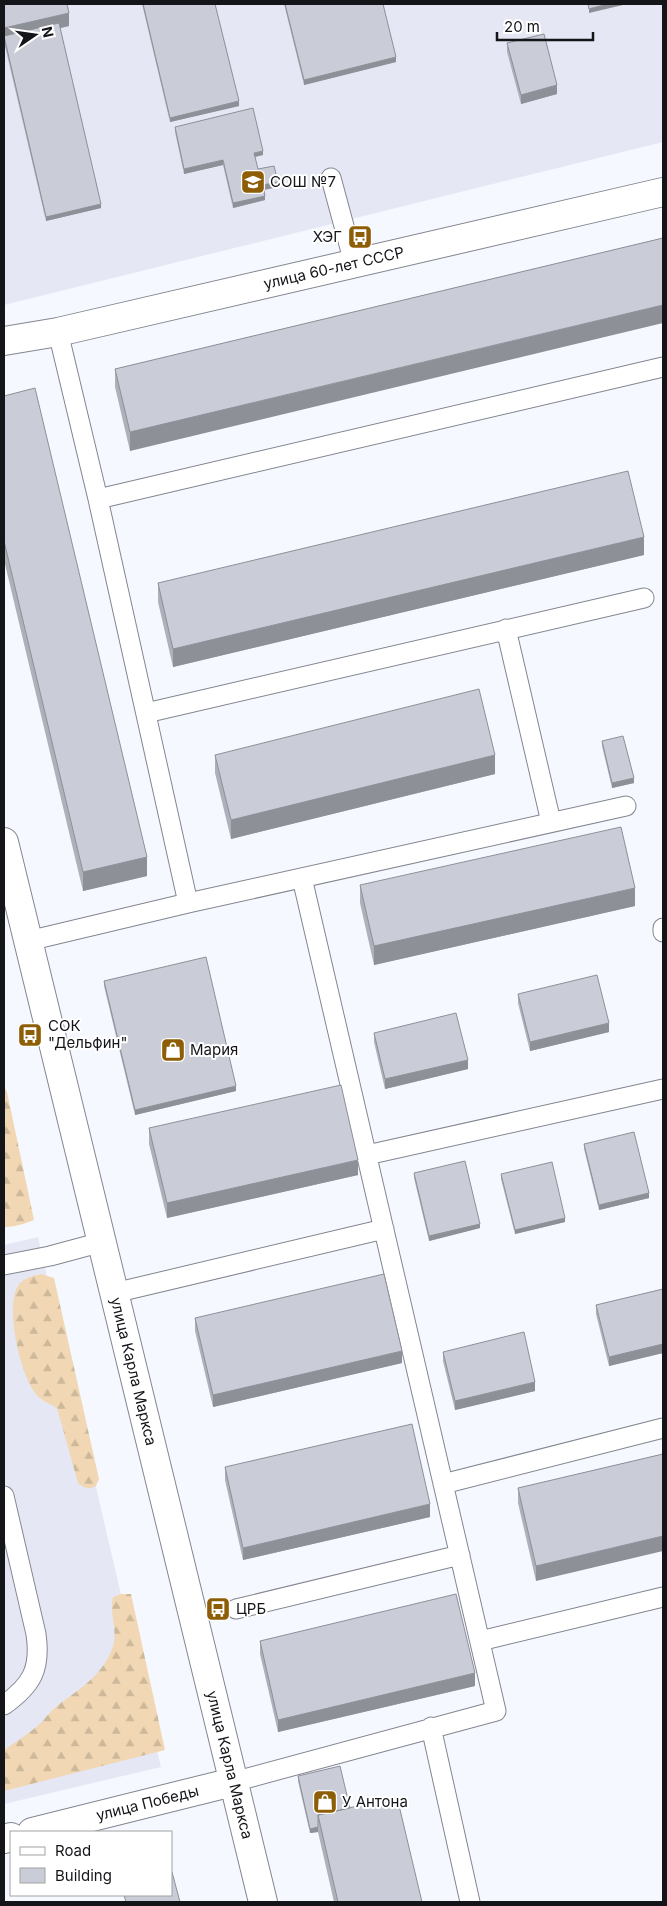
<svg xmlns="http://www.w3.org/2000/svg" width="667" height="1906" font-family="Inter,sans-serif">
  <defs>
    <pattern id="forest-firs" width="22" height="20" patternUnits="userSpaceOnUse" patternTransform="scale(1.25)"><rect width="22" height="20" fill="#f1d7b4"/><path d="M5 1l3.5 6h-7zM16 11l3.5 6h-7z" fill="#ceb89a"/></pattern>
  </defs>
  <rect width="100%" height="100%" fill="#f6f8ff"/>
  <!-- built -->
  <path fill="#e5e8f4" d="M 4,4 L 663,4 L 663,142 L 4,305 Z
    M 38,1237 L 161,1767 L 4,1804 L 4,1245 Z"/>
  <!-- forest -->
  <path fill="url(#forest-firs)" d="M 4,1086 L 7,1092 L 34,1220 C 24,1224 15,1227 4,1227 Z
    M 41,1274 L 54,1278 L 99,1479 L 96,1486 C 88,1490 84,1488 78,1483 L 57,1408 C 50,1404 40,1400 35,1393 C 20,1374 3,1302 20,1283 C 27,1277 33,1276 41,1274 Z
    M 121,1594 L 131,1594 L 165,1750 L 4,1791 L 4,1750 C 14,1743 25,1736 35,1728 C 43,1722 49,1712 57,1706 C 79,1689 104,1675 113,1646 C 118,1630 109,1613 113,1597 Z"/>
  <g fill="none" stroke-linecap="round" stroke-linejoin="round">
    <defs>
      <path id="lane" d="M 331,178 L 354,263
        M 98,499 L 663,367
        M 506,629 L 551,822
        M 146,713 L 644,598
        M 188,903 L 626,806
        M 663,928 L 663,932
        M 28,941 L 188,903 L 98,499 L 58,332
        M 367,1155 L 663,1089
        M 4,1265 L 50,1256 L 102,1242
        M 114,1293 L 384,1229
        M 443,1484 L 663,1428
        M 4,1496 L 36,1634 C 41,1669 32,1685 4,1705
        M 236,1609 L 460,1555
        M 480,1641 L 663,1597
        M 431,1727 L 470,1902
        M 233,1782 L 496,1711 L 302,878"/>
      <g id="street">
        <path id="s1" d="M 4,341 L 58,332 L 663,192"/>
        <path id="s2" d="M 32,1832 L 233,1782"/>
        <path d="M 4,1839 L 11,1837"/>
      </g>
      <g id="secondary">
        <path id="s3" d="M 4,842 L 263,1902"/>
      </g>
    </defs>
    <!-- lane casing -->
    <use href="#lane" stroke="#838690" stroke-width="21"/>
    <!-- street casing -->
    <use href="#street" stroke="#838690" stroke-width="30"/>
    <!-- secondary casing -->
    <use href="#secondary" stroke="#838690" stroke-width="30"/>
    <!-- lane -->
    <use href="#lane" stroke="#fff" stroke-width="19"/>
    <!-- street -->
    <use href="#street" stroke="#fff" stroke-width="28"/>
    <!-- secondary -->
    <use href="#secondary" stroke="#fff" stroke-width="28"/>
  </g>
  <!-- wall -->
  <path fill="#aeb0ba" d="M 4,4 L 69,26 L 60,28 L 101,208 L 46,221 L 4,42 Z
    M 142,4 L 215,4 L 239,106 L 170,122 Z
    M 284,4 L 383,4 L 396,62 L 304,85 Z
    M 507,43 L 557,94 L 521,104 L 507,52 Z
    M 175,127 L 263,155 L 255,157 L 258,169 L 278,187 L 264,190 L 265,200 L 233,208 L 223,165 L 184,174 L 175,132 Z
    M 663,238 L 130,451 L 115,387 L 115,369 Z
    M 4,396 L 147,876 L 83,891 L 4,560 Z
    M 644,555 L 173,667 L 158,602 L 158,583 Z
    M 602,741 L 634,783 L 612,788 L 602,746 Z
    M 215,755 L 495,774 L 231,839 L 215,773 Z
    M 360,885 L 635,906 L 374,965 L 360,903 Z
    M 104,981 L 236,1091 L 135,1115 L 104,986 Z
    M 518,994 L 609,1032 L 530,1051 L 518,1003 Z
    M 374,1033 L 468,1069 L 385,1089 L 374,1042 Z
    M 149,1128 L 358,1175 L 167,1218 L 149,1144 Z
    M 584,1144 L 649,1198 L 599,1210 L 584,1149 Z
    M 414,1173 L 480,1228 L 429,1241 L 414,1178 Z
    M 501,1174 L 565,1222 L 515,1234 L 501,1179 Z
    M 663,1289 L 663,1353 L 609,1366 L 596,1314 L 596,1305 Z
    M 195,1318 L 402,1363 L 213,1407 L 195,1331 Z
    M 443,1352 L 535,1391 L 455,1410 L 443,1361 Z
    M 663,1454 L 536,1581 L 518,1503 L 518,1488 Z
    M 225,1467 L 430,1517 L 243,1560 L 225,1480 Z
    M 260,1641 L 475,1686 L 278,1732 L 260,1654 Z
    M 298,1776 L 350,1808 L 422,1902 L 334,1902 L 318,1832 L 310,1833 L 298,1781 Z"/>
  <!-- shaded-wall -->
  <path fill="#8d9097" d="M 608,4 L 623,4 L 623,5 L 589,13 L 589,9 Z
    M 69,13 L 69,26 L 5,41 L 4,37 L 4,28 Z
    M 396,57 L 396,62 L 304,85 L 304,80 Z
    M 557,85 L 557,94 L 521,104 L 521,95 Z
    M 239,101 L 239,106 L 170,122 L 170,118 Z
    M 263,151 L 263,155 L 254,157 L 254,153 Z
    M 223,160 L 223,165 L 184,174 L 184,169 Z
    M 278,182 L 278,187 L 263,190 L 263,185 Z
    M 265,196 L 265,200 L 233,208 L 233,203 Z
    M 101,204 L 101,208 L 46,221 L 46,217 Z
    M 663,305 L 663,323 L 130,451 L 130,432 Z
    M 644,537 L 644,555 L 173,667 L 173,649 Z
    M 495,755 L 495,774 L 231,839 L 231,820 Z
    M 634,778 L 634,783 L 612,788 L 612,783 Z
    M 147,857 L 147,876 L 83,891 L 83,872 Z
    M 635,888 L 635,906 L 374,965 L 374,946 Z
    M 609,1023 L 609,1032 L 530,1051 L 530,1042 Z
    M 468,1060 L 468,1069 L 385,1089 L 385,1079 Z
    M 236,1086 L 236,1091 L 135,1115 L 135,1110 Z
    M 358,1160 L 358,1175 L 167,1218 L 167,1203 Z
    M 649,1193 L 649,1198 L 599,1210 L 599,1205 Z
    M 565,1218 L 565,1222 L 515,1234 L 515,1230 Z
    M 480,1224 L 480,1228 L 429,1241 L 429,1236 Z
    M 663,1344 L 663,1353 L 609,1366 L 609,1357 Z
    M 402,1351 L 402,1363 L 213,1407 L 213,1395 Z
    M 535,1382 L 535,1391 L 455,1410 L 455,1401 Z
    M 430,1504 L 430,1517 L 243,1560 L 243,1548 Z
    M 663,1536 L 663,1551 L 536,1581 L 536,1566 Z
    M 475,1673 L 475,1686 L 278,1732 L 278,1720 Z
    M 318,1827 L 318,1832 L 310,1833 L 310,1829 Z"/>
  <!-- building -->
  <path fill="#cacdd8" stroke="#8d9097" d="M 4,4 L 67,4 L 69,13 L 4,28 Z
    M 143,4 L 215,4 L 239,101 L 170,118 Z
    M 285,4 L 383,4 L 396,57 L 304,80 Z
    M 588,4 L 608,4 L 589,9 Z
    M 59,23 L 101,204 L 46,217 L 4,36 Z
    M 544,34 L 557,85 L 521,95 L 507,43 Z
    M 253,108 L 263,151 L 254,153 L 258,169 L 274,166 L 278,182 L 263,185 L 265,196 L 233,203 L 223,160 L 184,169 L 175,127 Z
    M 663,238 L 663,305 L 130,432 L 115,369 Z
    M 35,388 L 147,857 L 83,872 L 4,541 L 4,396 Z
    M 628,471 L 644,537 L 173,649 L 158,583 Z
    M 479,689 L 495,755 L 231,820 L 215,755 Z
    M 623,736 L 634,778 L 612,783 L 602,741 Z
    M 621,827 L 635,888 L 374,946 L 360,885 Z
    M 206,957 L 236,1086 L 135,1110 L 104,981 Z
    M 597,975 L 609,1023 L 530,1042 L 518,994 Z
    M 456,1013 L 468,1060 L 385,1079 L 374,1033 Z
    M 341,1085 L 358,1160 L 167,1203 L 149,1128 Z
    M 634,1132 L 649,1193 L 599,1205 L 584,1144 Z
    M 465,1161 L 480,1224 L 429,1236 L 414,1173 Z
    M 552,1162 L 565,1218 L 515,1230 L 501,1174 Z
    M 384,1274 L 402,1351 L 213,1395 L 195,1318 Z
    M 663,1289 L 663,1344 L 609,1357 L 596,1305 Z
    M 524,1332 L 535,1382 L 455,1401 L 443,1352 Z
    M 412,1424 L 430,1504 L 243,1548 L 225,1467 Z
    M 663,1454 L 663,1536 L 536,1566 L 518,1488 Z
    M 456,1594 L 475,1673 L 278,1720 L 260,1641 Z
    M 340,1766 L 350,1808 L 318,1815 L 318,1827 L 310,1829 L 298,1776 Z
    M 397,1797 L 422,1902 L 338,1902 L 318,1815 Z
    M 171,1872 L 172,1872 L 180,1902 L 126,1902 L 124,1895 L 171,1895 Z"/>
  <!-- icons -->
  <defs>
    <symbol id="school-square" viewBox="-11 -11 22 22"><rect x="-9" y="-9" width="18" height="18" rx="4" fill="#8d5e05" stroke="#fff"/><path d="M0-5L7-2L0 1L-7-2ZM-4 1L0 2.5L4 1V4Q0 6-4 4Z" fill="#fff"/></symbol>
    <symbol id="bus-square" viewBox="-11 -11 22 22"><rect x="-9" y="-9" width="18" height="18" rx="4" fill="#8d5e05" stroke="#fff"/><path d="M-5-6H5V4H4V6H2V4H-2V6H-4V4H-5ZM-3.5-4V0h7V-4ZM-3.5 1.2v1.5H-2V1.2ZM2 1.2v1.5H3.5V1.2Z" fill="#fff"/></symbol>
    <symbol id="shop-square" viewBox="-11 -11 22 22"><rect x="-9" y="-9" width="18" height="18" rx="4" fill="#8d5e05" stroke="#fff"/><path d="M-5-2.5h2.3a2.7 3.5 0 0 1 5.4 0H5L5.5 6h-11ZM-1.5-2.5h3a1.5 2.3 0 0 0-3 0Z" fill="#fff"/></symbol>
  </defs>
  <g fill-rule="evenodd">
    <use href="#school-square" x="239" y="168" width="28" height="28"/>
    <use href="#bus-square" x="346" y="223" width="28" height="28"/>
    <use href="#bus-square" x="16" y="1021" width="28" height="28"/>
    <use href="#shop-square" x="159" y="1036" width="28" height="28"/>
    <use href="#bus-square" x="204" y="1595" width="28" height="28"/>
    <use href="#shop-square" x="311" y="1788" width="28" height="28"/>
  </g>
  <g text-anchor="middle" stroke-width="4" stroke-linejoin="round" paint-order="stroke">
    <!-- poi labels -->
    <g font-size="15" fill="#141519" stroke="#fff" text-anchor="start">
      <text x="270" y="187">СОШ №7</text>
      <text x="342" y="242" text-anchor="end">ХЭГ</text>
      <text x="48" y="1031">СОК<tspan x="48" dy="17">"Дельфин"</tspan></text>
      <text x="190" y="1055">Мария</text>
      <text x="236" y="1614">ЦРБ</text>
      <text x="342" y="1807">У Антона</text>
    </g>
    <!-- street labels -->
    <g font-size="15" fill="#141519" stroke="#fff">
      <text dy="5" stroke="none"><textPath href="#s1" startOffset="338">улица 60-лет СССР</textPath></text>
      <text dy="5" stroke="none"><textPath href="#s3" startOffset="545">улица Карла Маркса</textPath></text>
      <text dy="5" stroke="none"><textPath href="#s3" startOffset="950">улица Карла Маркса</textPath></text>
      <text dy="5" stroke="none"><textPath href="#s2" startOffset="119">улица Победы</textPath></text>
    </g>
  </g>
  <!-- border -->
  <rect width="667" height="1906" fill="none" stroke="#141519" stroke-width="10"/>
  <!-- legend -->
  <rect x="10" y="1831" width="162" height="65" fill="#ffffff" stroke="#a1a1a3"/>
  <rect x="20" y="1847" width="25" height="8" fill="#ffffff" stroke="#a1a1a3"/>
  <text x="55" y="1856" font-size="15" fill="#141519">Road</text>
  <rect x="20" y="1868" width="25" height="15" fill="#cacdd8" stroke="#a1a1a3"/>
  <text x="55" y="1881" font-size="15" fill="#141519">Building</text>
  <!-- north arrow -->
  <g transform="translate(35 35) rotate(77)" stroke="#ffffff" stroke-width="4" paint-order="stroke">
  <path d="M0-4L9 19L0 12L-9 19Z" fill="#141519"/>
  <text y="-8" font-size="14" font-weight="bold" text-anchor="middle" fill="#141519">N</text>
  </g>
  <!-- scale -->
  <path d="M497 32v8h96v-8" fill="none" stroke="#141519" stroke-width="2.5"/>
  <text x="504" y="32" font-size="15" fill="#141519" stroke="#ffffff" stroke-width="4" paint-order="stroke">20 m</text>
</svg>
